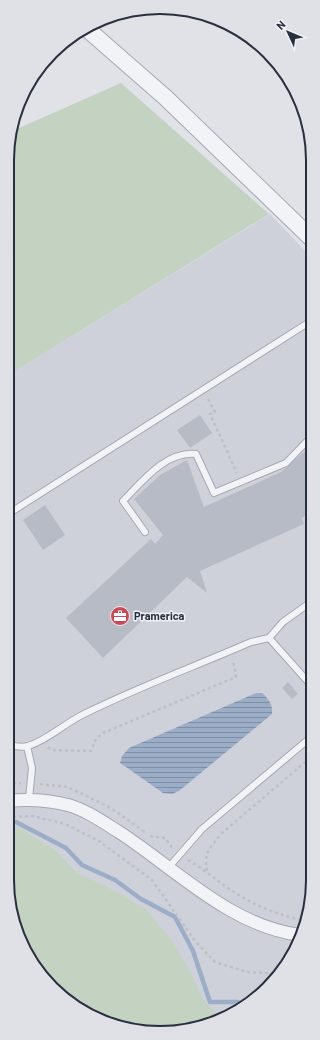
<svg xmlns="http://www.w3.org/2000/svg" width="320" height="1040" font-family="Barlow,sans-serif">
  <defs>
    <pattern id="water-rules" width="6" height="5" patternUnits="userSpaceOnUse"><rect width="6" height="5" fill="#9caec7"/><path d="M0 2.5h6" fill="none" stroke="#7f8ea3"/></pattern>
  </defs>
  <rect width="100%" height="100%" fill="#e0e2e8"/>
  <!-- built -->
  <path fill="#ced1da" d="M 270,214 L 311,257 L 310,910 L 287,965 L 245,1007 L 199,1028 L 140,1032 L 92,1017 L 45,981 L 19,938 L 7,880 L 9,375 Z"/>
  <!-- grass -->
  <path fill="#c4d2c1" d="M 121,83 L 269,214 L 9,375 L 10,132 Z
    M 18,827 L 54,849 L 76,872 L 119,893 L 146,909 L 172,941 L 191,973 L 204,1001 L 222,1018 L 199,1028 L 140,1032 L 92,1017 L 45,981 L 19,938 L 7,880 L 7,830 Z"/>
  <!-- water -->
  <path fill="url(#water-rules)" d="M 256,693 L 262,693 C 269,699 273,705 272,714 L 179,791 L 172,794 L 163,793 L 120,763 L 122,756 L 129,748 Z"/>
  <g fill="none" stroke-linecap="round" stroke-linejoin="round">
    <!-- stream -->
    <path stroke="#9caec7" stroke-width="4.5" d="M 16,822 L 66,848 L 82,865 L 115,880 L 141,899 L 175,917 L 193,951 L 210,1002 L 238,1002 L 244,1008"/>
  </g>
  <!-- building -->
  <path fill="#b7bbc5" d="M 137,10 L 152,10 L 140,16 Z
    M 36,72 L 39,75 L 29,84 L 33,75 Z
    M 200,415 L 212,433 L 190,448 L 177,430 Z
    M 311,446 L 311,512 L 302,518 L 304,524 L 200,571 L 207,593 L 187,577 L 103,658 L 66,618 L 151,539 L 155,544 L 163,535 L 134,499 L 160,475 L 187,460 L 204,507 L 281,472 Z
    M 45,505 L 65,535 L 43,550 L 23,520 Z
    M 288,682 L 298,694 L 292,699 L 282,688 Z"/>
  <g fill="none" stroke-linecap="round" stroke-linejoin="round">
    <defs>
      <path id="service" d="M 8,514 L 311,321
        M 145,532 L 123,501 C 142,482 165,451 196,454 L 214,493 L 286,463 L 311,437
        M 269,638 L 310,684
        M 8,744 C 14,746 21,748 28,746 C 48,740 65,723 84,714 C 138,687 196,666 251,642 L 269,638 L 283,622 L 311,602
        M 27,746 L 32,768 L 29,799
        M 169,867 L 202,829 L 310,738"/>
      <path id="minor" d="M 7,801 C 27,799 48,800 68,805 C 86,810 103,822 119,832 C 176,869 230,926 300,935"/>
      <path id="tertiary" d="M 86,28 L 166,98 L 311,238"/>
    </defs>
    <!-- service casing -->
    <use href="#service" stroke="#a5a9b2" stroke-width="8"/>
    <!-- minor casing -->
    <use href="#minor" stroke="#a5a9b2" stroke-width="14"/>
    <!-- tertiary casing -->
    <use href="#tertiary" stroke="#a5a9b2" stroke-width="18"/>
    <!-- path -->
    <path stroke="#bec0c7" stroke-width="2.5" stroke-dasharray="3 3" stroke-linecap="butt" d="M 208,399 L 215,412 L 210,414 L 237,473
      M 48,747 L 52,750 L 91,751 L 96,739 L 103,733 L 236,677 L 233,660
      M 7,784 L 21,783
      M 40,784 L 68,787 L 111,808 L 146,833
      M 7,817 L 33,816 L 65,824 L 99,841 L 152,880 L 195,941 L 215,962 L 247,972 L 279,974
      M 150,836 L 165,838 L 173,849
      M 188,860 C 207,871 223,886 242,897 C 262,909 283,916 306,921
      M 207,871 C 203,852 211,847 222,833 L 310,758"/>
    <!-- service -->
    <use href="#service" stroke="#f2f3f7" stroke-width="6"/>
    <!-- minor -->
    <use href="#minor" stroke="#f2f3f7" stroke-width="12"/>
    <!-- tertiary -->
    <use href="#tertiary" stroke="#f2f3f7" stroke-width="16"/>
  </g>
  <!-- icons -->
  <defs>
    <symbol id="office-disc" viewBox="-11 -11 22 22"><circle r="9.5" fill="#c94954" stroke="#eff1f6"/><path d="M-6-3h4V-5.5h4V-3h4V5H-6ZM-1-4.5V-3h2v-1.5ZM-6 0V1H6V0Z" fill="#fff"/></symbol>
  </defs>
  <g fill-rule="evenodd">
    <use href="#office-disc" x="109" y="605" width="22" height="22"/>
  </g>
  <g text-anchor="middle" stroke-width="3" stroke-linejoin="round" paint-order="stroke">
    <!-- poi labels -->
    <g font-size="11" font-weight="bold" fill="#292f3f" stroke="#eff1f6" text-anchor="start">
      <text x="134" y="620">Pramerica</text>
    </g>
  </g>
  <!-- crop -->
  <path d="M0 0H320V1040H0ZM160 14H160A146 146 0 0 1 306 160V880A146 146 0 0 1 160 1026H160A146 146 0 0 1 14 880V160A146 146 0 0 1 160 14Z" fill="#dfe1e7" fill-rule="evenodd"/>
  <path fill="none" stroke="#292f3f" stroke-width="2" d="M160 14H160A146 146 0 0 1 306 160V880A146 146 0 0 1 160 1026H160A146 146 0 0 1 14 880V160A146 146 0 0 1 160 14Z"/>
  <!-- north arrow -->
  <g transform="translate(288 32) rotate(314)" stroke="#eff1f6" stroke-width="3" paint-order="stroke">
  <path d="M0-3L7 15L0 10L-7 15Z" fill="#292f3f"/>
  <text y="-6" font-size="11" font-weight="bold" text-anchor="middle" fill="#292f3f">N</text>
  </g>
</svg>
